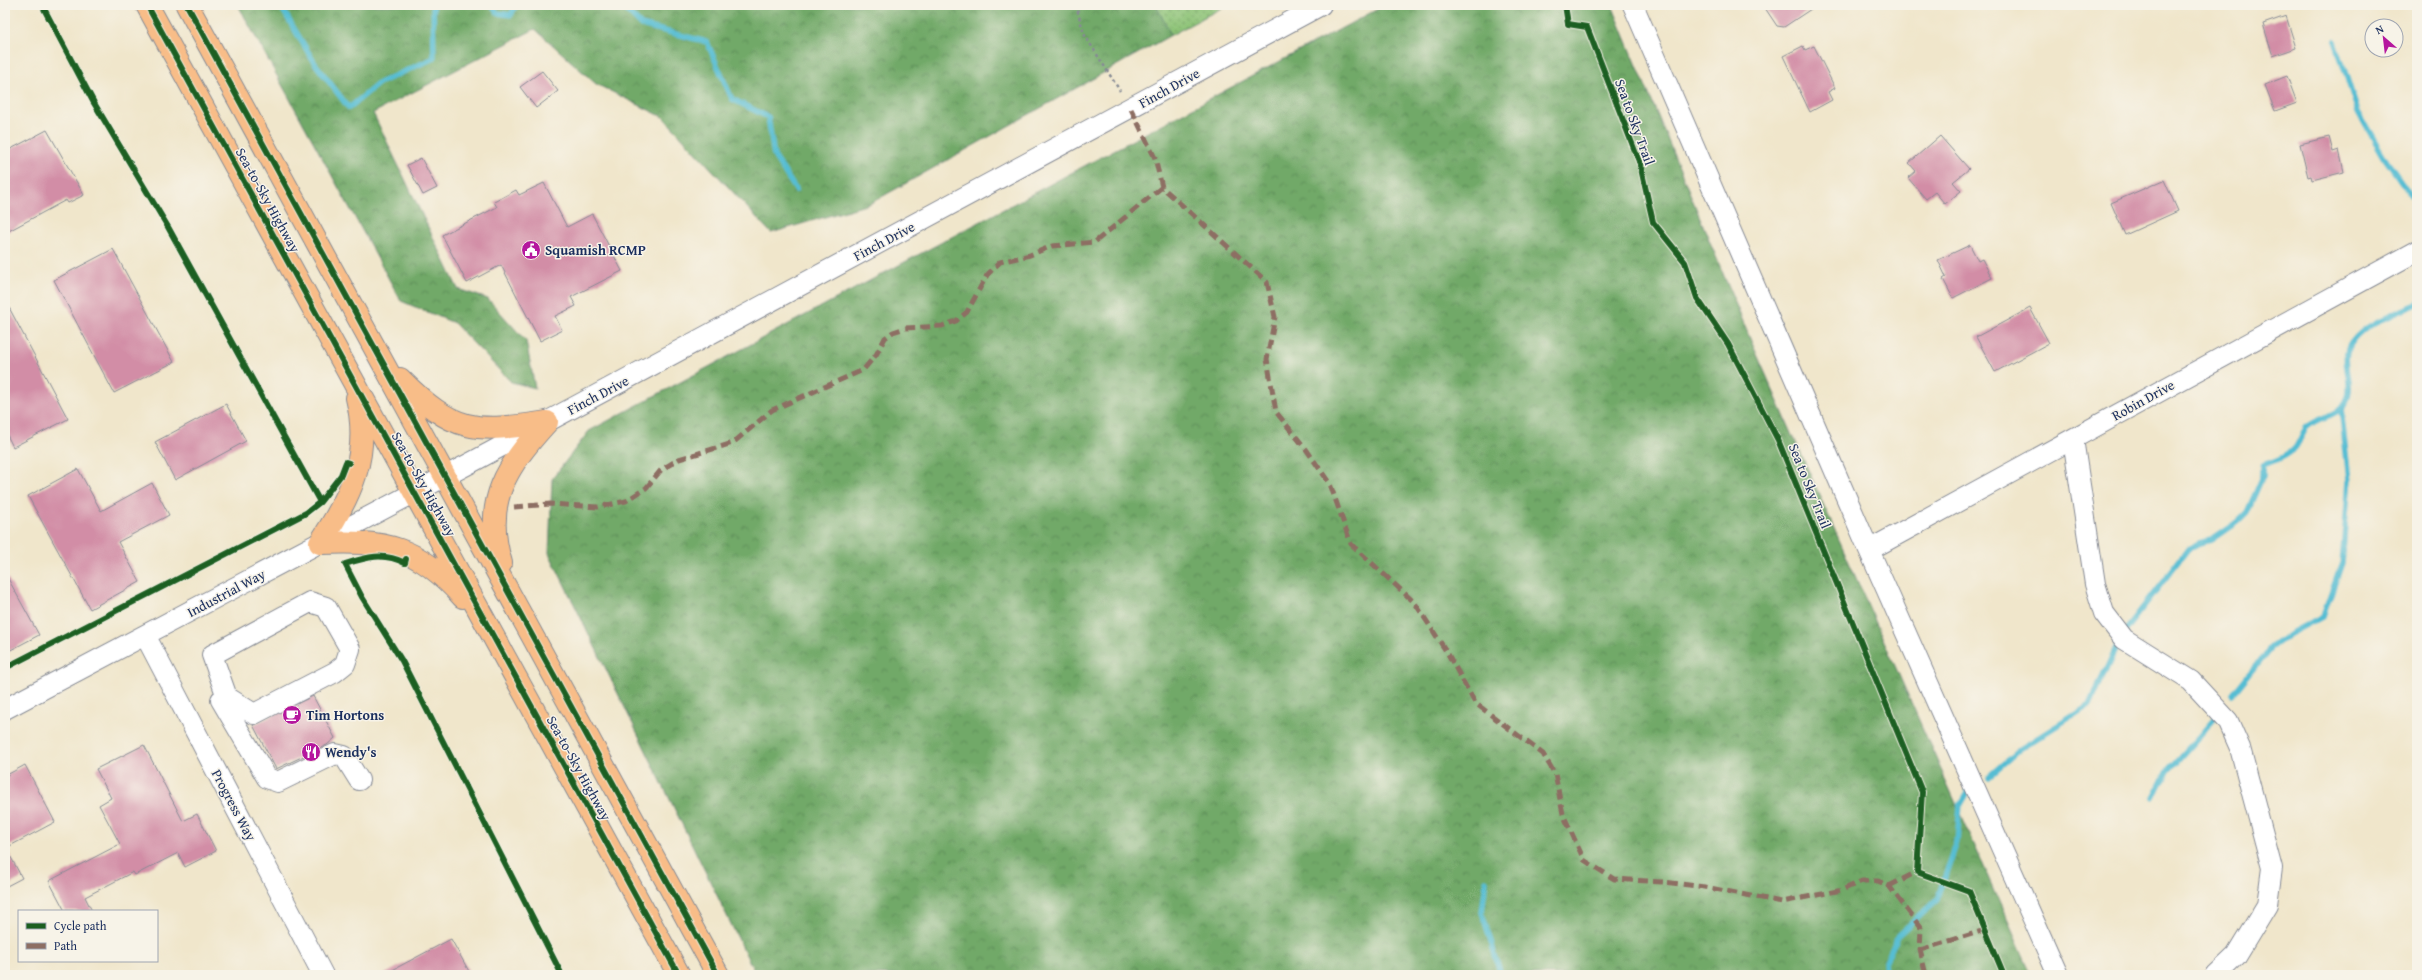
<svg xmlns="http://www.w3.org/2000/svg" width="2422" height="980" font-family="'Gentium Book Plus',serif">
  <defs>
    <pattern id="forest-crowns" width="20" height="18" patternUnits="userSpaceOnUse"><rect width="20" height="18" fill="#71a967"/><path d="M2 6a3 3 0 1 1 6 0M12 15a3 3 0 1 1 6 0" fill="none" stroke="#5c8a58"/></pattern>
    <pattern id="park-dots" width="8" height="8" patternUnits="userSpaceOnUse"><rect width="8" height="8" fill="#8cc376"/><path d="M2 2h.1M6 6h.1" fill="none" stroke="#729f64" stroke-width="1.8" stroke-linecap="round"/></pattern>
  </defs>
  <rect width="100%" height="100%" fill="#f7f3e8"/>
  <filter id="ink" filterUnits="userSpaceOnUse"><feTurbulence type="fractalNoise" baseFrequency=".025" numOctaves="2"/><feDisplacementMap in="SourceGraphic" scale="8" xChannelSelector="R" yChannelSelector="G"/><feConvolveMatrix kernelMatrix="1 2 1 2 8 2 1 2 1" color-interpolation-filters="sRGB"/></filter>
  <filter id="wash" filterUnits="userSpaceOnUse"><feTurbulence type="fractalNoise" baseFrequency=".012" numOctaves="4" result="noise"/><feDisplacementMap in="SourceGraphic" scale="16" xChannelSelector="R" yChannelSelector="G"/><feGaussianBlur stdDeviation="0.9" result="paint"/><feColorMatrix in="noise" values="0 0 0 0 0 0 0 0 0 0 0 0 0 0 0 0 0 1.4 0 .05"/><feComposite in="paint" operator="in"/></filter>
  <g filter="url(#wash)">
    <rect width="100%" height="100%" fill="#f0e6cb"/>
    <!-- forest -->
    <path fill="url(#forest-crowns)" stroke="#466c62" d="M 238,5 L 1156,5 L 1171,35 L 869,204 L 771,233 L 663,117 L 596,84 L 535,29 L 373,113 L 458,289 L 488,299 L 526,341 L 535,388 L 511,382 L 454,323 L 401,301 Z
      M 1385,5 L 1612,5 L 1751,341 L 2032,975 L 756,975 L 549,553 L 552,479 L 589,431 Z"/>
    <!-- park -->
    <path fill="url(#park-dots)" stroke="#54796a" d="M 1156,5 L 1227,5 L 1171,35 Z"/>
    <g fill="none" stroke-linecap="round" stroke-linejoin="round">
      <!-- stream -->
      <path stroke="#56bdd3" stroke-width="5.5" d="M 280,5 L 314,62 L 349,108 L 379,83 L 434,58 L 433,5
        M 492,5 L 497,13 L 511,15 L 516,5
        M 621,5 L 641,25 L 707,42 L 732,99 L 768,117 L 774,156 L 796,190
        M 2335,41 L 2358,112 L 2386,160 L 2417,204
        M 2124,632 L 2188,549 L 2199,543 L 2211,540 L 2237,522 L 2247,512 L 2263,476 L 2263,465 C 2274,461 2287,457 2295,448 C 2300,442 2302,432 2307,427 C 2323,414 2346,417 2349,392 C 2351,375 2340,357 2352,342 C 2366,322 2396,314 2417,304
        M 2233,694 L 2270,648 L 2289,634 L 2323,616 L 2342,563 L 2349,480 L 2341,408
        M 1988,777 L 2020,749 L 2090,705 L 2120,639
        M 2154,798 L 2168,771 L 2217,716
        M 1486,881 L 1482,912 L 1501,975
        M 1886,975 L 1885,963 L 1898,935 L 1937,900 L 1957,842 L 1960,804 L 1967,792"/>
    </g>
    <g id="blocks">
      <!-- building -->
      <path fill="#d28da6" d="M 1763,5 L 1817,5 L 1784,27 L 1777,26 Z
        M 2286,16 L 2296,48 L 2273,56 L 2263,24 Z
        M 1803,46 L 1805,50 L 1814,46 L 1835,88 L 1828,92 L 1832,100 L 1810,112 L 1783,56 Z
        M 542,71 L 558,91 L 536,108 L 520,87 Z
        M 2287,76 L 2297,103 L 2275,111 L 2265,85 Z
        M 47,130 L 84,195 L 68,203 L 66,200 L 5,233 L 5,152 Z
        M 1940,136 L 1969,169 L 1953,182 L 1961,191 L 1945,204 L 1935,192 L 1926,199 L 1908,178 L 1916,171 L 1909,163 Z
        M 2329,137 L 2333,152 L 2339,150 L 2344,172 L 2312,180 L 2311,176 L 2308,177 L 2300,144 Z
        M 421,158 L 437,188 L 423,195 L 407,165 Z
        M 2164,180 L 2178,211 L 2125,235 L 2111,203 Z
        M 544,183 L 567,227 L 592,214 L 622,271 L 571,297 L 576,306 L 555,316 L 562,330 L 540,341 L 501,265 L 467,283 L 442,235 L 497,207 L 494,202 L 516,190 L 519,195 Z
        M 1970,245 L 1978,261 L 1982,259 L 1992,278 L 1953,298 L 1943,279 L 1946,277 L 1938,260 Z
        M 113,249 L 174,362 L 114,393 L 54,280 Z
        M 5,300 L 68,419 L 13,447 L 5,431 Z
        M 2030,308 L 2049,343 L 1995,372 L 1976,337 Z
        M 226,404 L 246,441 L 175,480 L 155,442 Z
        M 78,469 L 101,511 L 152,483 L 169,515 L 118,542 L 140,582 L 90,609 L 28,496 Z
        M 5,573 L 39,635 L 5,653 Z
        M 313,696 L 335,738 L 327,745 L 276,769 L 253,725 Z
        M 144,745 L 183,821 L 197,814 L 216,851 L 185,867 L 178,853 L 135,875 L 133,872 L 85,897 L 92,911 L 65,911 L 49,881 L 120,844 L 99,805 L 111,798 L 96,769 Z
        M 25,765 L 55,822 L 6,848 L 22,878 L 5,887 L 5,776 Z
        M 451,939 L 471,975 L 383,975 Z"/>
    </g>
  </g>
  <g filter="url(#ink)">
    <use href="#blocks" fill-opacity="0" stroke="#868a94" stroke-width="1"/>
    <g fill="none" stroke-linecap="round" stroke-linejoin="round">
      <defs>
        <path id="minor" d="M 1633,5 L 1869,550 L 2058,975
          M 2073,439 L 2095,584 L 2104,613 L 2124,639 L 2191,681 L 2228,721 L 2240,748 L 2272,868 L 2267,905 L 2236,956 L 2216,975
          M 1869,550 L 2417,251
          M 310,602 L 326,607 L 350,649 L 345,664 L 335,672 L 254,714 L 227,697 L 212,655 Z
          M 145,635 L 323,975
          M 221,700 L 267,778 L 278,782 L 335,754 L 344,756 L 359,780
          M 5,709 L 476,460 L 1321,5"/>
        <path id="highway" d="M 147,5 L 679,975
          M 187,5 L 718,975
          M 400,379 C 454,433 474,433 547,422
          M 320,543 C 385,540 418,546 463,597
          M 320,543 C 351,496 371,455 357,398
          M 501,563 C 482,501 507,466 547,422"/>
      </defs>
      <!-- minor casing -->
      <use href="#minor" stroke="#868a94" stroke-width="22"/>
      <!-- highway casing -->
      <use href="#highway" stroke="#868a94" stroke-width="24"/>
      <!-- path -->
      <path stroke="#868a94" stroke-width="2.5" stroke-dasharray="3 3" stroke-linecap="butt" d="M 1076,5 L 1084,34 L 1120,91"/>
      <!-- minor -->
      <use href="#minor" stroke="#fff" stroke-width="20"/>
      <!-- highway -->
      <use href="#highway" stroke="#f8bd88" stroke-width="22"/>
      <!-- quiet -->
      <path stroke="#8d6e63" stroke-width="5" stroke-dasharray="10 5" stroke-linecap="butt" d="M 1131,109 L 1155,158 L 1162,187 L 1267,282 L 1275,317 L 1267,359 L 1276,412 L 1306,449 L 1330,484 L 1351,544 L 1415,603 L 1448,654 L 1475,703 L 1543,754 L 1555,774 L 1563,814 L 1584,860 L 1614,879 L 1663,882 L 1705,887 L 1782,902 L 1842,890 L 1862,881 L 1878,881 L 1889,886 L 1921,928 L 1920,950 L 1926,975
        M 514,507 L 551,504 L 598,507 L 626,501 L 646,488 L 661,470 L 679,459 L 733,443 L 772,410 L 863,370 L 876,355 L 885,338 L 893,332 L 905,328 L 942,326 L 956,321 L 967,312 L 987,275 L 1000,262 L 1030,255 L 1052,246 L 1095,242 L 1162,187
        M 1889,886 L 1917,872
        M 1920,950 L 1985,930"/>
      <defs>
        <path id="cycleway" d="M 42,5 L 94,103 L 168,227 L 320,502 L 341,475 L 346,462 L 349,463
          M 147,5 L 679,975
          M 187,5 L 718,975
          M 1565,5 L 1568,24 L 1587,27 L 1640,164 L 1653,222 L 1685,262 L 1697,298 L 1728,344 L 1778,440 L 1922,792 L 1917,872 L 1969,891 L 2004,975
          M 406,559 L 405,563 C 383,552 367,557 345,564 L 362,597 L 402,661 L 562,975
          M 5,668 L 306,513 L 320,502"/>
      </defs>
      <!-- cycleway casing -->
      <use href="#cycleway" stroke="#f7f3e8" stroke-width="8"/>
      <!-- cycleway -->
      <use href="#cycleway" stroke="#1b5e20" stroke-width="6"/>
    </g>
  </g>
  <!-- icons -->
  <defs>
    <symbol id="civic-disc" viewBox="-11 -11 22 22"><circle r="9.5" fill="#b5179e" stroke="#f7f3e8"/><path d="M-.6-6.5H3V-4.5H.6V-3L4-1V1h2V6H-6V1h2V-1L-.6-3ZM-1.2 2.5V6h2.4V2.5Z" fill="#fff"/></symbol>
    <symbol id="cafe-disc" viewBox="-11 -11 22 22"><circle r="9.5" fill="#b5179e" stroke="#f7f3e8"/><path d="M-5.5-4.5H6V0H3Q3 3.5 0 3.5H-2.5Q-5.5 3.5-5.5 0ZM3-3.2v2h1.7v-2ZM-6 4.5H4V6H-6Z" fill="#fff"/></symbol>
    <symbol id="restaurant-disc" viewBox="-11 -11 22 22"><circle r="9.5" fill="#b5179e" stroke="#f7f3e8"/><path d="M-5-6h1v4h1v-4h1v4h1v-4h1v5L-1.5 .5V6h-2V.5L-5-1ZM5-6V6H3V1.5H1.5Q1.5-4 5-6Z" fill="#fff"/></symbol>
  </defs>
  <g fill-rule="evenodd">
    <use href="#civic-disc" x="520" y="239" width="22" height="22"/>
    <use href="#cafe-disc" x="281" y="704" width="22" height="22"/>
    <use href="#restaurant-disc" x="300" y="741" width="22" height="22"/>
  </g>
  <g text-anchor="middle" stroke-width="3" stroke-linejoin="round" paint-order="stroke">
    <!-- street labels -->
    <g font-size="14" fill="#1b2f5e" stroke="#f7f3e8">
      <text transform="translate(1169 88) rotate(-29)" y="5">Finch Drive</text>
      <text transform="translate(1635 122) rotate(70)" y="5">Sea to Sky Trail</text>
      <text transform="translate(268 200) rotate(61)" y="5">Sea-to-Sky Highway</text>
      <text transform="translate(884 241) rotate(-28)" y="5">Finch Drive</text>
      <text transform="translate(598 395) rotate(-28)" y="5">Finch Drive</text>
      <text transform="translate(2143 400) rotate(-29)" y="5">Robin Drive</text>
      <text transform="translate(424 484) rotate(61)" y="5">Sea-to-Sky Highway</text>
      <text transform="translate(1810 486) rotate(68)" y="5">Sea to Sky Trail</text>
      <text transform="translate(226 593) rotate(-28)" y="5">Industrial Way</text>
      <text transform="translate(579 768) rotate(61)" y="5">Sea-to-Sky Highway</text>
      <text transform="translate(234 805) rotate(62)" y="5">Progress Way</text>
    </g>
    <!-- poi labels -->
    <g font-size="14" font-weight="bold" fill="#1b2f5e" stroke="#f7f3e8" text-anchor="start">
      <text x="545" y="255">Squamish RCMP</text>
      <text x="306" y="720">Tim Hortons</text>
      <text x="325" y="757">Wendy's</text>
    </g>
  </g>
  <!-- margin -->
  <rect width="2422" height="980" fill="none" stroke="#f7f3e8" stroke-width="20"/>
  <!-- legend -->
  <rect x="18" y="910" width="140" height="52" fill="#f7f3e8" stroke="#9fa5b1"/>
  <rect x="26" y="923" width="20" height="6" fill="#1b5e20" stroke="#9fa5b1"/>
  <text x="54" y="930" font-size="12" fill="#1b2f5e">Cycle path</text>
  <rect x="26" y="943" width="20" height="6" fill="#8d6e63" stroke="#9fa5b1"/>
  <text x="54" y="950" font-size="12" fill="#1b2f5e">Path</text>
  <!-- north arrow -->
  <g transform="translate(2384 38) rotate(332)"><circle r="19" fill="#f7f3e8" stroke="#9fa5b1"/>
  <path d="M0-3L7 15L0 10L-7 15Z" fill="#b5179e"/>
  <text y="-6" font-size="11" font-weight="bold" text-anchor="middle" fill="#1b2f5e">N</text>
  </g>
</svg>
